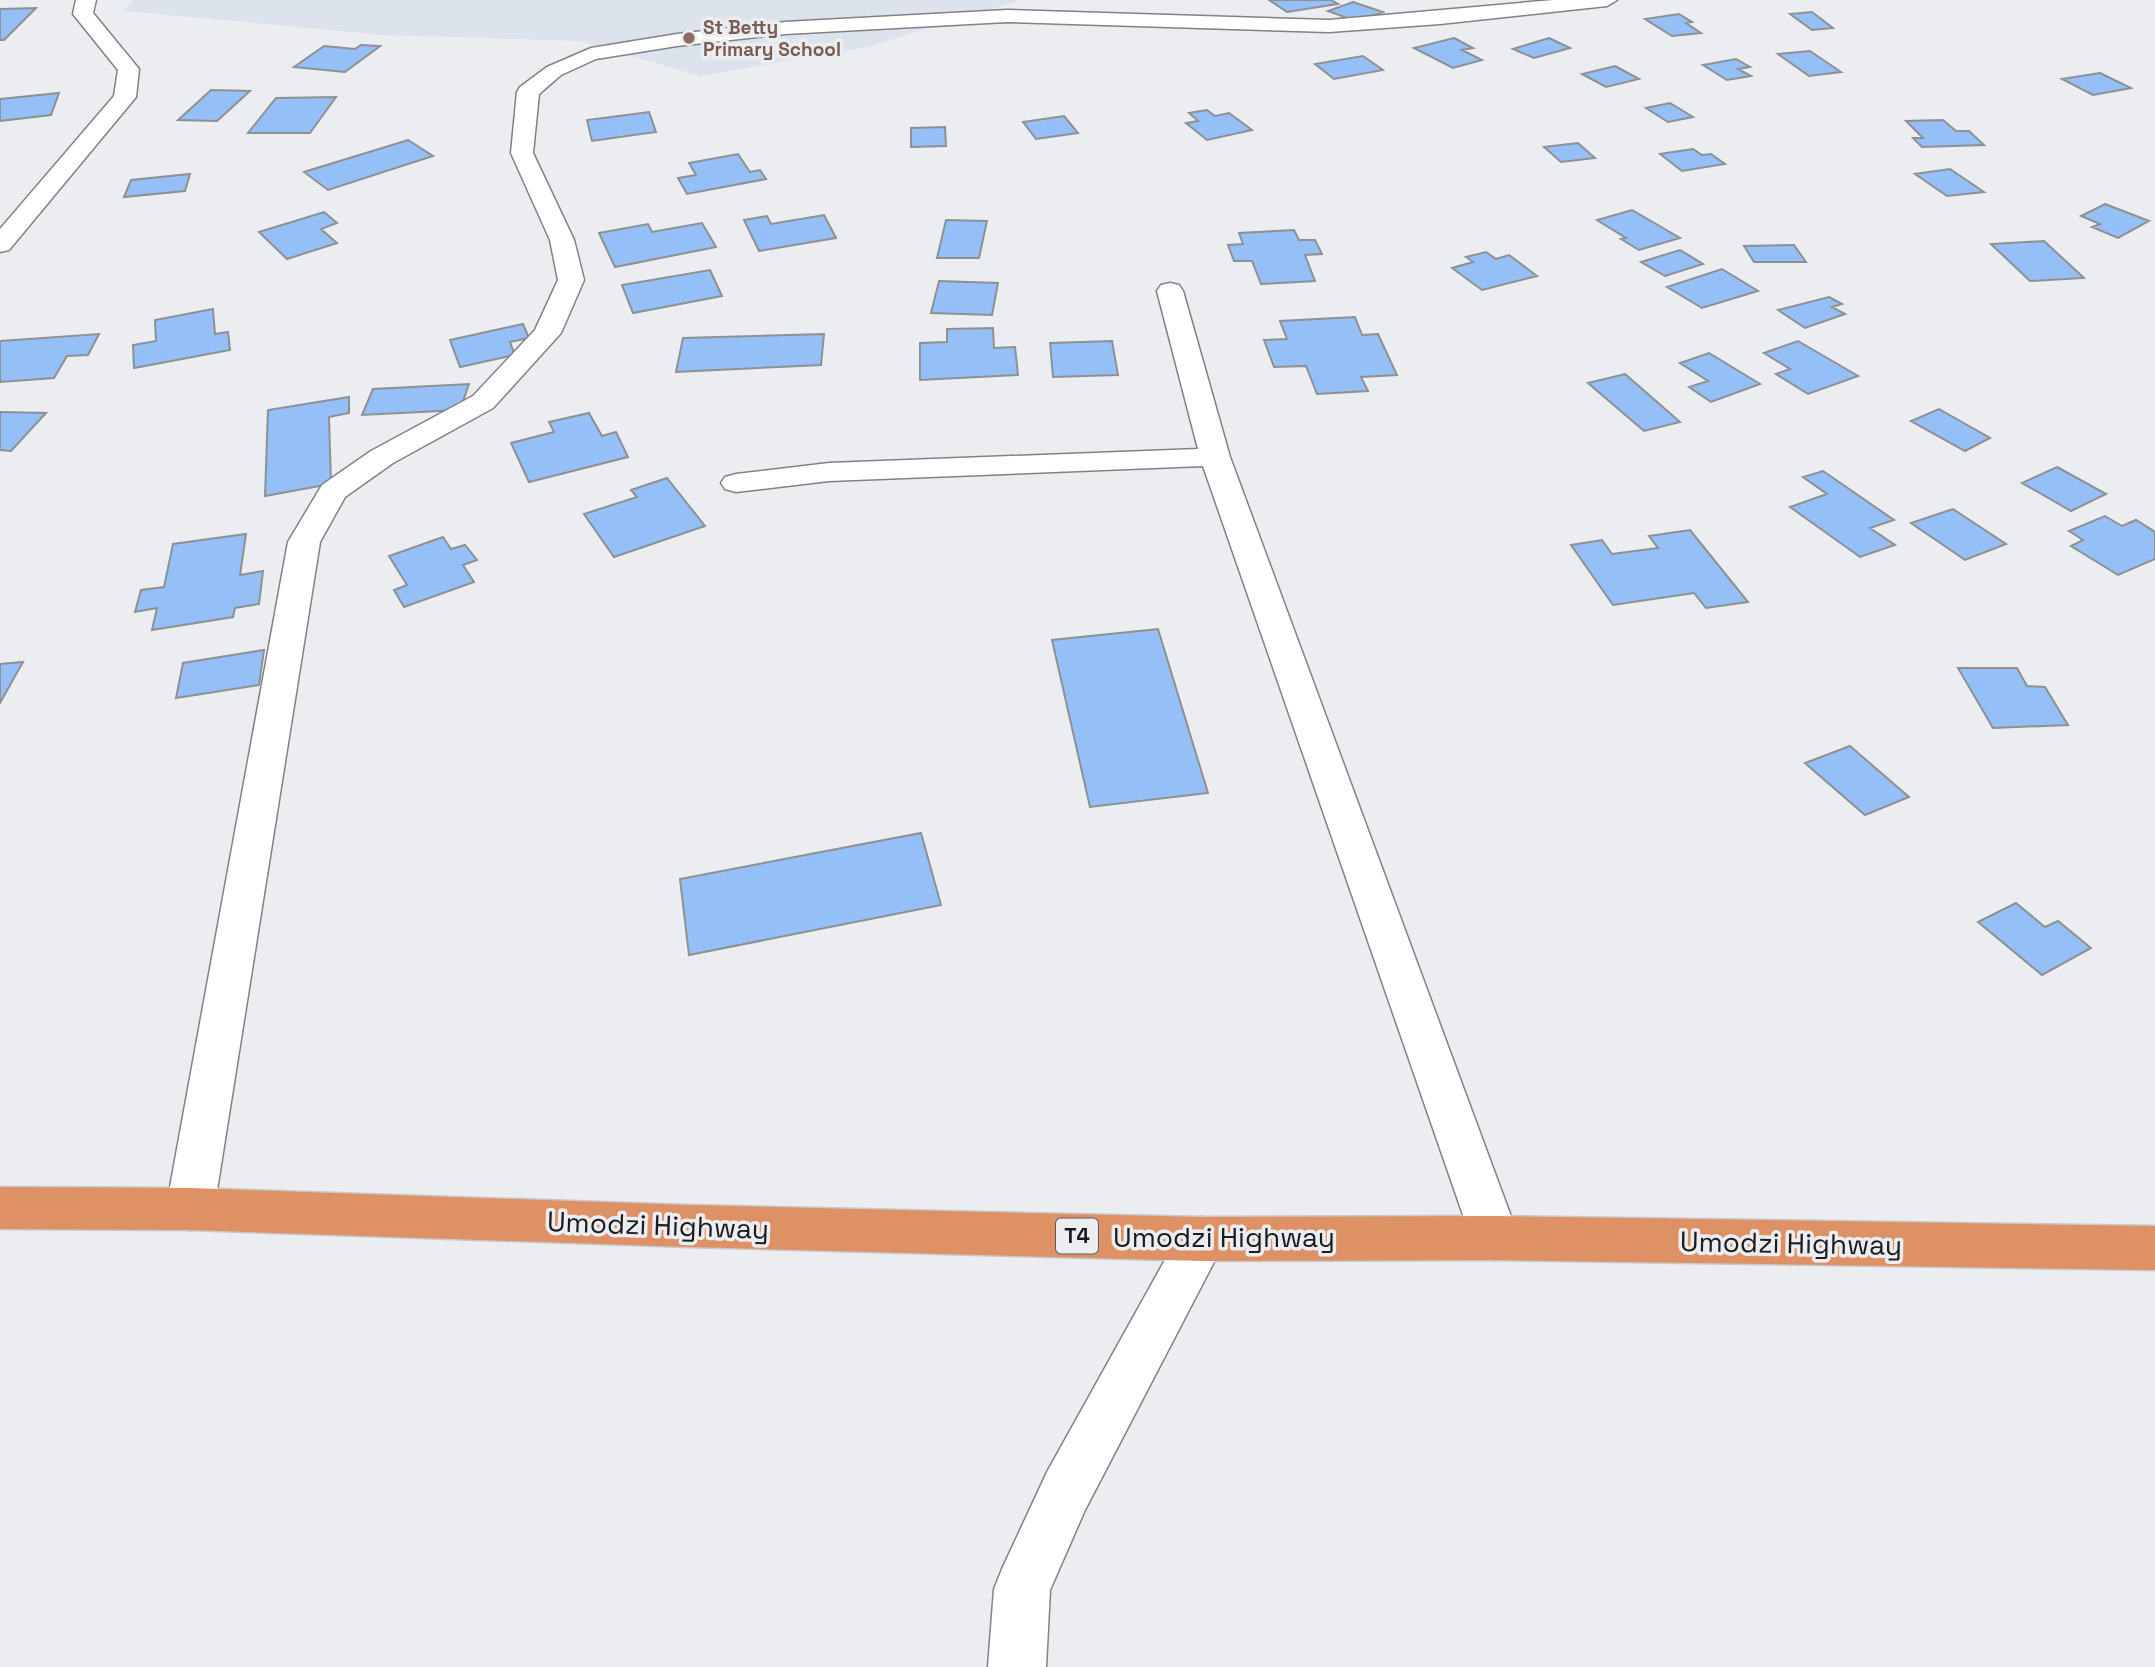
<svg xmlns="http://www.w3.org/2000/svg" width="2155" height="1667" font-family="'Space Grotesk',sans-serif">
  <rect width="100%" height="100%" fill="#ecedf0"/>
  <!-- built -->
  <path fill="#dde3ec" d="M 133,0 L 1021,0 L 867,47 L 700,76 L 579,41 L 383,35 L 123,11 Z"/>
  <!-- building -->
  <path fill="#94c0f7" stroke="#8e9092" stroke-width="2" d="M 1269,0 L 1331,0 L 1338,4 L 1287,12 Z
    M 1353,2 L 1383,12 L 1358,22 L 1328,11 Z
    M 36,8 L 4,40 L 0,40 L 0,9 Z
    M 1812,12 L 1833,28 L 1812,30 L 1790,14 Z
    M 1679,14 L 1692,22 L 1686,23 L 1701,33 L 1672,36 L 1645,19 Z
    M 1454,38 L 1473,48 L 1462,50 L 1482,60 L 1453,68 L 1414,48 Z
    M 1549,38 L 1570,48 L 1534,58 L 1513,49 Z
    M 361,45 L 380,46 L 345,72 L 294,67 L 324,46 L 355,49 Z
    M 1810,51 L 1841,72 L 1809,76 L 1778,54 Z
    M 1363,56 L 1383,70 L 1334,79 L 1315,64 Z
    M 1736,59 L 1750,67 L 1738,69 L 1751,76 L 1727,80 L 1703,65 Z
    M 1615,66 L 1639,79 L 1606,87 L 1582,74 Z
    M 2100,73 L 2131,88 L 2093,95 L 2062,79 Z
    M 211,90 L 250,91 L 217,121 L 178,120 Z
    M 59,93 L 51,115 L 0,121 L 0,99 Z
    M 336,97 L 310,133 L 248,133 L 276,98 Z
    M 1670,103 L 1693,117 L 1668,122 L 1646,108 Z
    M 1207,110 L 1215,116 L 1229,113 L 1252,130 L 1207,140 L 1186,123 L 1198,121 L 1189,113 Z
    M 649,112 L 656,132 L 592,141 L 587,120 Z
    M 1064,116 L 1078,133 L 1036,139 L 1023,122 Z
    M 1943,120 L 1956,131 L 1969,131 L 1984,145 L 1922,147 L 1913,138 L 1923,138 L 1906,121 Z
    M 945,127 L 946,146 L 911,147 L 911,128 Z
    M 408,140 L 433,156 L 328,190 L 304,172 Z
    M 1578,143 L 1595,158 L 1561,162 L 1544,147 Z
    M 1693,149 L 1702,155 L 1711,154 L 1725,164 L 1682,171 L 1660,154 Z
    M 738,154 L 750,172 L 760,170 L 766,179 L 687,194 L 678,178 L 696,175 L 689,163 Z
    M 1950,169 L 1984,192 L 1947,196 L 1915,174 Z
    M 190,174 L 185,191 L 124,197 L 131,180 Z
    M 2105,204 L 2149,221 L 2118,238 L 2092,227 L 2100,224 L 2081,216 Z
    M 1632,210 L 1680,238 L 1639,250 L 1621,239 L 1626,238 L 1597,220 Z
    M 324,212 L 337,223 L 321,229 L 337,243 L 287,259 L 259,232 Z
    M 824,215 L 836,238 L 759,251 L 744,220 L 767,216 L 771,224 Z
    M 946,220 L 987,221 L 979,258 L 937,258 Z
    M 702,223 L 716,247 L 615,267 L 599,233 L 648,224 L 652,232 Z
    M 1294,230 L 1299,240 L 1315,240 L 1322,254 L 1305,255 L 1315,281 L 1261,284 L 1252,261 L 1234,261 L 1228,245 L 1243,244 L 1239,233 Z
    M 2044,241 L 2084,278 L 2030,281 L 1991,244 Z
    M 1794,245 L 1806,262 L 1754,262 L 1744,246 Z
    M 1680,250 L 1703,264 L 1665,276 L 1641,262 Z
    M 1486,252 L 1496,259 L 1509,255 L 1537,276 L 1482,290 L 1452,268 L 1473,262 L 1466,257 Z
    M 1722,269 L 1758,291 L 1702,308 L 1667,287 Z
    M 710,270 L 722,296 L 633,313 L 622,285 Z
    M 939,281 L 998,283 L 992,315 L 931,313 Z
    M 1829,297 L 1842,304 L 1832,307 L 1845,314 L 1805,328 L 1778,310 Z
    M 213,309 L 215,334 L 228,332 L 230,350 L 134,368 L 133,345 L 156,341 L 155,320 Z
    M 1355,317 L 1362,335 L 1378,334 L 1397,375 L 1361,377 L 1368,391 L 1317,394 L 1306,366 L 1274,367 L 1264,340 L 1287,339 L 1280,321 Z
    M 523,324 L 529,338 L 510,342 L 515,355 L 460,367 L 450,340 Z
    M 993,328 L 994,348 L 1015,347 L 1018,375 L 920,380 L 920,343 L 947,342 L 947,329 Z
    M 99,334 L 88,355 L 67,356 L 54,378 L 0,382 L 0,341 Z
    M 824,334 L 821,365 L 676,372 L 683,338 Z
    M 1112,341 L 1118,375 L 1053,377 L 1050,343 Z
    M 1798,341 L 1858,376 L 1808,394 L 1776,374 L 1790,369 L 1764,353 Z
    M 1709,353 L 1760,384 L 1711,402 L 1689,387 L 1708,381 L 1680,363 Z
    M 1625,374 L 1680,422 L 1644,431 L 1588,383 Z
    M 469,384 L 460,410 L 362,415 L 373,389 Z
    M 349,397 L 349,413 L 329,417 L 331,484 L 265,496 L 268,410 Z
    M 1939,409 L 1990,438 L 1965,451 L 1911,421 Z
    M 0,412 L 46,413 L 11,451 L 0,450 Z
    M 589,413 L 602,436 L 616,432 L 628,457 L 529,482 L 511,443 L 554,432 L 549,422 Z
    M 2057,467 L 2106,494 L 2071,511 L 2022,483 Z
    M 1823,471 L 1894,520 L 1870,528 L 1895,545 L 1860,557 L 1790,507 L 1827,494 L 1803,477 Z
    M 667,478 L 705,526 L 614,557 L 584,514 L 637,497 L 631,490 Z
    M 1953,509 L 2006,544 L 1965,560 L 1911,523 Z
    M 2105,516 L 2122,526 L 2136,520 L 2155,532 L 2155,559 L 2118,575 L 2071,546 L 2083,540 L 2069,531 Z
    M 1690,530 L 1748,602 L 1706,608 L 1694,593 L 1613,605 L 1571,545 L 1602,540 L 1612,554 L 1658,548 L 1649,536 Z
    M 246,534 L 240,575 L 263,571 L 259,604 L 235,608 L 233,617 L 152,630 L 157,608 L 135,612 L 141,590 L 164,587 L 173,544 Z
    M 443,537 L 451,549 L 465,545 L 477,560 L 463,565 L 474,582 L 404,607 L 394,590 L 407,585 L 389,556 Z
    M 1158,629 L 1208,793 L 1090,807 L 1052,640 Z
    M 264,650 L 259,685 L 176,698 L 183,663 Z
    M 23,662 L 0,703 L 0,664 Z
    M 1958,668 L 2017,668 L 2027,686 L 2045,687 L 2068,725 L 1993,728 Z
    M 1850,746 L 1909,797 L 1865,815 L 1805,763 Z
    M 921,833 L 941,905 L 689,955 L 680,879 Z
    M 2016,903 L 2045,927 L 2058,921 L 2091,948 L 2042,975 L 1978,922 Z"/>
  <g fill="none" stroke-linecap="round" stroke-linejoin="round">
    <defs>
      <path id="street" d="M 76,0 L 96,0 L 93,13 L 139,69 L 136,97 L 9,250 L 0,252 L 0,229 L 114,96 L 118,70 L 73,14 Z
        M 1553,0 L 1617,0 L 1607,6 L 1440,24 L 1329,32 L 1007,22 L 785,34 L 677,46 L 596,59 L 561,75 L 539,94 L 533,153 L 574,240 L 584,280 L 561,333 L 493,408 L 393,463 L 345,497 L 320,542 L 214,1209 L 207,1224 L 190,1230 L 173,1224 L 166,1209 L 288,542 L 322,485 L 371,451 L 473,396 L 535,330 L 558,280 L 550,240 L 511,153 L 517,92 L 520,87 L 547,67 L 591,48 L 677,34 L 785,22 L 1007,10 L 1329,20 Z
        M 1170,283 L 1179,285 L 1183,291 L 1230,457 L 1519,1238 L 1512,1253 L 1495,1260 L 1478,1253 L 1471,1238 L 1203,466 L 829,481 L 736,492 L 725,489 L 721,483 L 725,477 L 736,474 L 829,463 L 1198,449 L 1157,291 L 1161,285 Z
        M 1202,1217 L 1219,1224 L 1226,1239 L 1085,1510 L 1050,1590 L 1046,1667 L 988,1667 L 994,1589 L 1002,1569 L 1047,1472 L 1185,1224 Z"/>
      <path id="highway" d="M 0,1187 L 190,1188 L 688,1205 L 1202,1217 L 1495,1216 L 2155,1226 L 2155,1270 L 1495,1260 L 1202,1261 L 688,1247 L 190,1230 L 0,1229 Z"/>
    </defs>
    <!-- street casing -->
    <use href="#street" stroke="#818284" stroke-width="3"/>
    <!-- highway casing -->
    <use href="#highway" stroke="#c8c9c9" stroke-width="3"/>
    <!-- street -->
    <use href="#street" fill="#fff" fill-rule="evenodd"/>
    <!-- highway -->
    <use href="#highway" fill="#de9164" fill-rule="evenodd"/>
  </g>
  <!-- markers -->
  <circle fill="#8d6e63" stroke="#ecedf0" stroke-width="2.5" cx="689" cy="38" r="7"/>
  <g text-anchor="middle" stroke-width="7" stroke-linejoin="round" paint-order="stroke">
    <!-- far-education labels -->
    <g font-size="19" font-weight="bold" fill="#785e54" stroke="#ecedf0" text-anchor="start">
      <text x="703" y="34">St Betty<tspan x="703" dy="22">Primary School</tspan></text>
    </g>
    <!-- shield labels -->
    <rect fill="#ecedf0" stroke="#5a5b5c" stroke-width="2" x="1056" y="1218.5" width="42" height="35" rx="5"/>
    <g font-size="21" font-weight="bold" fill="#1b1c1d">
      <text x="1077" y="1243">T4</text>
    </g>
    <!-- near-street labels -->
    <g font-size="28" fill="#1b1c1d" stroke="#ecedf0">
      <text transform="translate(658 1225) rotate(2)" y="10">Umodzi Highway</text>
      <text x="1224" y="1247">Umodzi Highway</text>
      <text transform="translate(1791 1243) rotate(1)" y="10">Umodzi Highway</text>
    </g>
  </g>
</svg>
